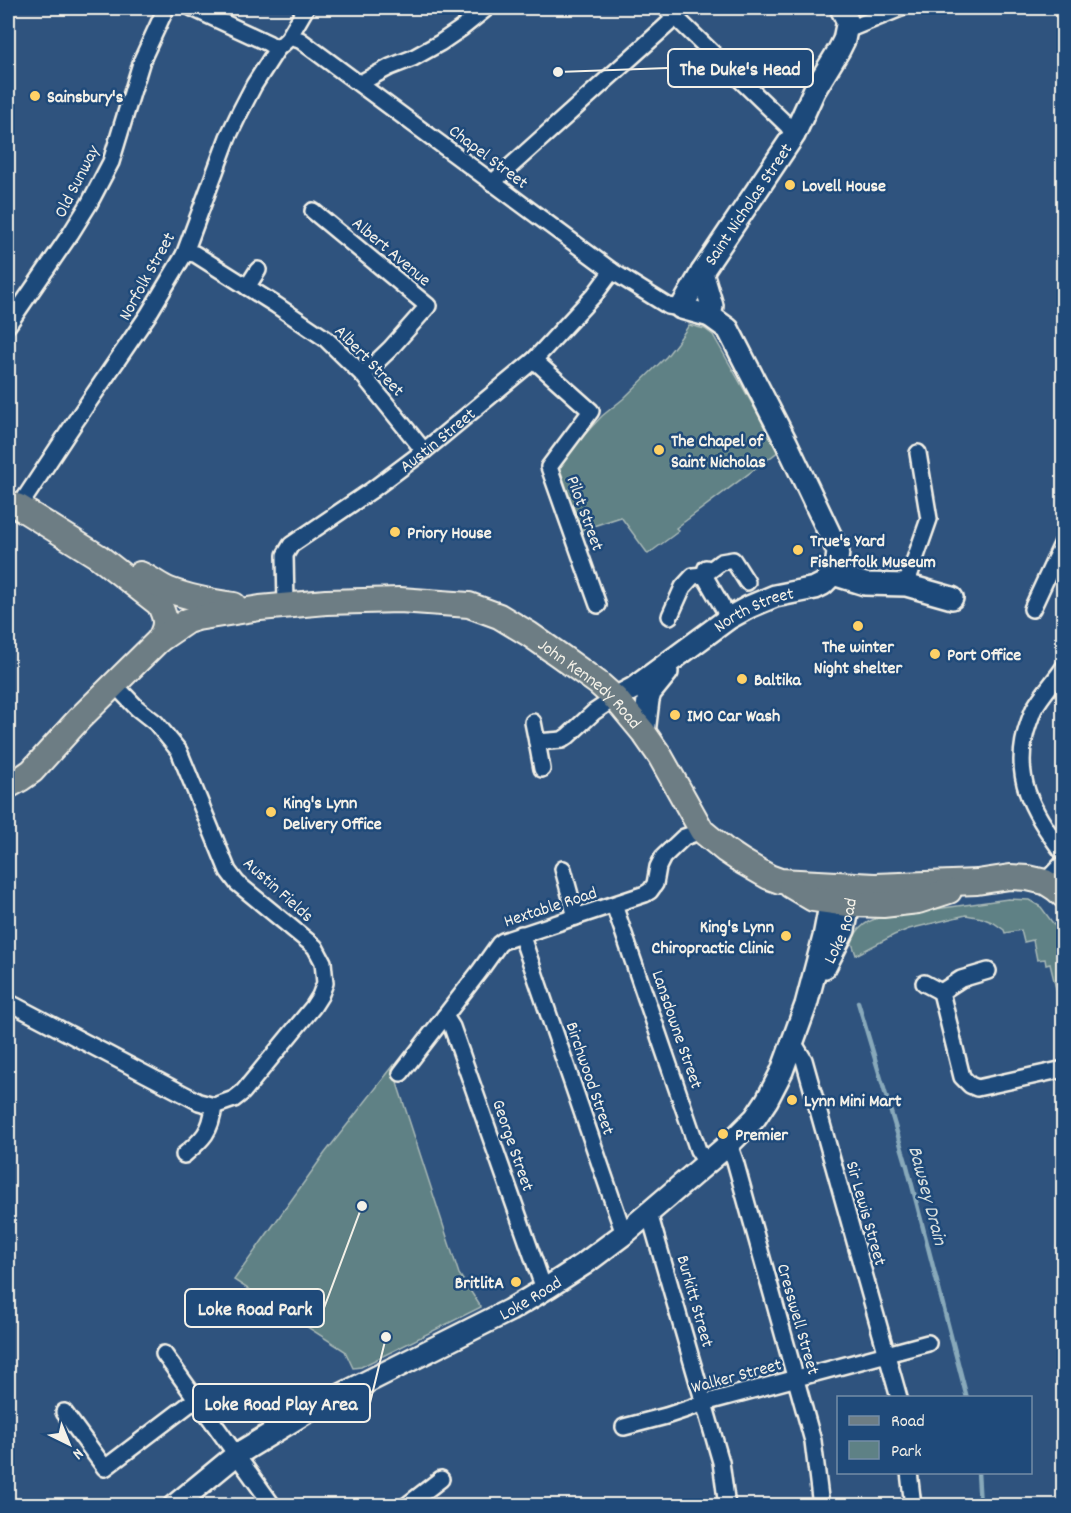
<svg xmlns="http://www.w3.org/2000/svg" width="1071" height="1513" font-family="Dekko,sans-serif">
  <rect width="100%" height="100%" fill="#2f537e"/>
  <filter id="ink" filterUnits="userSpaceOnUse"><feTurbulence type="fractalNoise" baseFrequency=".0167" numOctaves="2"/><feDisplacementMap in="SourceGraphic" scale="12" xChannelSelector="R" yChannelSelector="G"/><feConvolveMatrix kernelMatrix="1 2 1 2 8 2 1 2 1" color-interpolation-filters="sRGB"/></filter>
  <g filter="url(#ink)">
    <!-- green -->
    <path fill="#5e8185" stroke="#a9b9b6" stroke-width="1.5" d="M 689,325 L 705,329 L 713,335 L 779,451 L 676,528 L 679,531 L 648,554 L 621,517 L 581,530 L 558,463 L 602,416 L 623,399 L 666,357 L 677,343 Z
      M 1008,899 L 1029,900 L 1041,907 L 1063,937 L 1063,1013 L 1062,1013 L 1050,964 L 1046,965 L 1045,959 L 1037,960 L 1033,940 L 1024,942 L 1021,930 L 1005,933 L 1004,930 L 994,923 L 982,918 L 966,915 L 909,929 L 894,935 L 856,955 L 852,943 C 856,927 870,918 886,917 C 892,917 895,918 900,914 Z
      M 394,1065 L 398,1086 L 459,1274 L 481,1307 L 361,1367 L 353,1368 L 345,1351 L 234,1280 L 325,1153 Z"/>
    <g fill="none" stroke-linecap="round" stroke-linejoin="round">
      <!-- stream -->
      <path stroke="#88a9ba" stroke-width="4.5" d="M 858,1002 L 907,1166 L 967,1398
        M 978,1472 L 980,1506"/>
      <defs>
        <g id="street">
          <path d="M 192,8 L 268,43 L 277,49"/>
          <path d="M 666,8 L 787,125 L 794,135"/>
          <path d="M 847,30 L 901,8"/>
          <path d="M 288,39 L 306,8"/>
          <path d="M 360,83 L 390,67 L 413,58 L 440,43 L 462,28 L 487,8"/>
          <path d="M 492,183 L 676,17"/>
          <path d="M 313,211 L 428,306 L 390,349 L 363,375"/>
          <path d="M 184,255 L 189,253 L 195,254 L 276,305 L 326,339 L 363,375 L 424,451"/>
          <path d="M 247,287 L 258,270"/>
          <path d="M 8,325 L 71,233 L 89,204 L 111,162 L 142,60 L 166,8"/>
          <path d="M 534,360 L 591,411 L 549,467 L 598,605"/>
          <path d="M 19,507 L 75,422 L 148,315 L 184,255 L 228,137 L 240,112 L 254,85 L 277,49 L 288,39 L 292,38 L 300,40 L 612,271 L 668,306 L 681,308"/>
          <path d="M 706,568 L 704,575 L 729,618"/>
          <path d="M 906,585 L 929,519 L 918,453"/>
          <path id="s1" d="M 286,606 L 285,555 L 291,545 L 372,490 L 424,451 L 534,360 L 595,294 L 612,271"/>
          <path d="M 1032,609 L 1064,540"/>
          <path d="M 670,616 L 683,587 L 693,576 L 704,575 L 721,562 L 733,560 L 747,582"/>
          <path d="M 1064,667 C 1055,681 1042,694 1034,709 C 1032,713 1031,717 1029,722 C 1010,775 1032,812 1064,854"/>
          <path d="M 533,722 L 537,742"/>
          <path d="M 542,769 L 537,742 L 562,740 L 568,736 L 594,712 L 615,698"/>
          <path d="M 563,869 L 576,917"/>
          <path d="M 1045,882 L 1064,862"/>
          <path d="M 614,905 L 698,1150 L 707,1164"/>
          <path d="M 521,934 L 624,1234"/>
          <path d="M 988,971 L 961,979 L 941,992 L 962,1077 L 970,1085 L 977,1088 L 1064,1069"/>
          <path d="M 924,983 L 941,992"/>
          <path d="M 8,1002 L 199,1102 L 214,1106 L 234,1099 L 243,1092 L 313,1007 L 320,996 L 325,983 L 323,962 L 315,947 L 237,883 L 228,871 L 179,751 L 156,723 L 137,708 L 114,684"/>
          <path d="M 445,1016 L 452,1027 L 544,1289"/>
          <path d="M 793,1042 L 804,1060 L 899,1398"/>
          <path d="M 401,1073 L 479,972 L 499,944 L 503,941 L 645,894 L 650,891 L 655,884 L 658,867 L 663,857 L 684,837 L 702,831"/>
          <path d="M 729,1144 L 735,1161 L 813,1441 L 821,1506"/>
          <path d="M 184,1155 C 203,1139 211,1132 214,1106"/>
          <path d="M 649,1213 L 721,1462 L 727,1506"/>
          <path d="M 164,1354 L 273,1506"/>
          <path d="M 64,1412 L 105,1468 L 196,1399"/>
          <path d="M 624,1427 L 666,1416 L 711,1401 L 928,1343"/>
          <path d="M 909,1472 L 913,1506"/>
          <path d="M 406,1506 L 441,1479"/>
        </g>
        <g id="secondary">
          <path d="M 702,272 L 712,306 L 710,316"/>
          <path d="M 833,574 L 865,584 L 906,585 L 952,598"/>
          <path id="s2" d="M 615,698 L 634,688 L 729,618 L 749,607 L 775,596 L 815,588 L 823,584 L 833,574 L 836,568 L 838,552 L 834,543 L 786,442 L 728,329 L 710,316 L 681,308 L 702,272 L 794,135 L 814,91 L 839,50 L 844,40 L 847,25 L 847,20 L 841,8"/>
          <path d="M 644,733 L 648,700 L 650,693 L 667,672"/>
          <path id="s3" d="M 825,967 L 844,930 L 852,889"/>
          <path id="s4" d="M 174,1506 L 236,1455 L 305,1413 L 510,1310 L 550,1286 L 584,1264 L 624,1234 L 729,1144 L 755,1118 L 767,1100 L 782,1071 L 806,1005 L 824,937 L 834,885"/>
        </g>
        <g id="primary">
          <path d="M 8,503 L 19,507 L 99,557 L 159,604 C 167,620 167,625 159,640"/>
          <path d="M 140,574 C 150,578 159,586 169,590 C 190,598 212,602 234,605"/>
          <path id="s5" d="M 8,786 L 22,778 L 32,771 L 79,719 L 159,640 L 187,621 L 197,618 L 260,608 L 326,602 L 400,600 L 469,605 L 499,616 L 529,634 L 559,655 L 598,683 L 615,698 L 644,733 L 660,756 L 702,831 L 725,850 L 743,862 L 769,877 L 780,881 L 875,886 L 977,882 L 1010,877 L 1028,878 L 1045,882 L 1056,889 L 1064,896"/>
          <path d="M 791,886 L 813,899 L 849,904 L 883,905 L 918,901 L 949,891"/>
        </g>
      </defs>
      <!-- street casing -->
      <use href="#street" stroke="#f4f1e8" stroke-width="20"/>
      <!-- secondary casing -->
      <use href="#secondary" stroke="#f4f1e8" stroke-width="26"/>
      <!-- primary casing -->
      <use href="#primary" stroke="#f4f1e8" stroke-width="28"/>
      <!-- street -->
      <use href="#street" stroke="#1f4a7a" stroke-width="15"/>
      <!-- secondary -->
      <use href="#secondary" stroke="#1f4a7a" stroke-width="21"/>
      <!-- primary -->
      <use href="#primary" stroke="#6d7d84" stroke-width="24"/>
    </g>
  </g>
  <!-- markers -->
  <g fill="#ffd166" stroke="#1f4a7a" stroke-width="2">
    <circle cx="35" cy="96" r="6"/>
    <circle cx="790" cy="185" r="6"/>
    <circle cx="659" cy="450" r="6"/>
    <circle cx="395" cy="532" r="6"/>
    <circle cx="798" cy="550" r="6"/>
    <circle cx="858" cy="626" r="6"/>
    <circle cx="935" cy="654" r="6"/>
    <circle cx="742" cy="679" r="6"/>
    <circle cx="675" cy="715" r="6"/>
    <circle cx="271" cy="812" r="6"/>
    <circle cx="786" cy="936" r="6"/>
    <circle cx="792" cy="1100" r="6"/>
    <circle cx="723" cy="1134" r="6"/>
    <circle cx="516" cy="1282" r="6"/>
  </g>
  <g text-anchor="middle" stroke-width="5" stroke-linejoin="round" paint-order="stroke">
    <!-- poi labels -->
    <g font-size="18" font-weight="bold" fill="#f4f1e8" stroke="#1f4a7a" text-anchor="start">
      <text x="47" y="102">Sainsbury's</text>
      <text x="802" y="191">Lovell House</text>
      <text x="671" y="446">The Chapel of<tspan x="671" dy="21">Saint Nicholas</tspan></text>
      <text x="407" y="538">Priory House</text>
      <text x="810" y="546">True's Yard<tspan x="810" dy="21">Fisherfolk Museum</tspan></text>
      <text x="858" y="652" text-anchor="middle">The winter<tspan x="858" dy="21">Night shelter</tspan></text>
      <text x="947" y="660">Port Office</text>
      <text x="754" y="685">Baltika</text>
      <text x="687" y="721">IMO Car Wash</text>
      <text x="283" y="808">King's Lynn<tspan x="283" dy="21">Delivery Office</tspan></text>
      <text x="774" y="932" text-anchor="end">King's Lynn<tspan x="774" dy="21">Chiropractic Clinic</tspan></text>
      <text x="804" y="1106">Lynn Mini Mart</text>
      <text x="735" y="1140">Premier</text>
      <text x="504" y="1288" text-anchor="end">BritlitA</text>
    </g>
    <!-- street labels -->
    <g font-size="18" fill="#f4f1e8" stroke="#1f4a7a">
      <text transform="translate(489 156) rotate(37)" y="6">Chapel Street</text>
      <text transform="translate(76 181) rotate(-63)" y="6">Old Sunway</text>
      <text dy="6" stroke="none"><textPath href="#s2" startOffset="702">Saint Nicholas Street</textPath></text>
      <text transform="translate(392 251) rotate(40)" y="6">Albert Avenue</text>
      <text transform="translate(146 276) rotate(-61)" y="6">Norfolk Street</text>
      <text transform="translate(370 360) rotate(46)" y="6">Albert Street</text>
      <text dy="6" stroke="none"><textPath href="#s1" startOffset="243">Austin Street</textPath></text>
      <text transform="translate(586 513) rotate(70)" y="6">Pilot Street</text>
      <text dy="6" stroke="none"><textPath href="#s2" startOffset="166">North Street</textPath></text>
      <text dy="6" stroke="none"><textPath href="#s5" startOffset="674">John Kennedy Road</textPath></text>
      <text transform="translate(279 889) rotate(42)" y="6">Austin Fields</text>
      <text transform="translate(550 906) rotate(-18)" y="6">Hextable Road</text>
      <text dy="6" stroke="none"><textPath href="#s3" startOffset="40">Loke Road</textPath></text>
      <text transform="translate(678 1029) rotate(71)" y="6">Lansdowne Street</text>
      <text transform="translate(591 1078) rotate(71)" y="6">Birchwood Street</text>
      <text transform="translate(514 1145) rotate(71)" y="6">George Street</text>
      <text transform="translate(867 1213) rotate(74)" y="6">Sir Lewis Street</text>
      <text dy="6" stroke="none"><textPath href="#s4" startOffset="414">Loke Road</textPath></text>
      <text transform="translate(696 1301) rotate(74)" y="6">Burkitt Street</text>
      <text transform="translate(799 1319) rotate(74)" y="6">Cresswell Street</text>
      <text transform="translate(736 1375) rotate(-15)" y="6">Walker Street</text>
    </g>
    <!-- water labels -->
    <g font-size="20" font-style="italic" fill="#d9dfdc" stroke="#1f4a7a">
      <text transform="translate(929 1195) rotate(75)" y="7">Bawsey Drain</text>
    </g>
  </g>
  <!-- callouts -->
  <path fill="none" stroke="#f4f1e8" stroke-width="2" d="M558 72L668 68M362 1206L324 1308M386 1337L370 1403"/>
  <g fill="#f4f1e8" stroke="#1f4a7a" stroke-width="2">
    <circle cx="558" cy="72" r="6"/>
    <circle cx="362" cy="1206" r="6"/>
    <circle cx="386" cy="1337" r="6"/>
  </g>
  <g fill="#1f4a7a" stroke="#f4f1e8" stroke-width="2">
    <rect x="668" y="49" width="145" height="38" rx="6"/>
    <rect x="185" y="1289" width="139" height="38" rx="6"/>
    <rect x="193" y="1384" width="177" height="38" rx="6"/>
  </g>
  <g font-size="20" text-anchor="middle" font-weight="bold" fill="#f4f1e8">
    <text x="740" y="75">The Duke's Head</text>
    <text x="255" y="1315">Loke Road Park</text>
    <text x="281" y="1410">Loke Road Play Area</text>
  </g>
  <!-- margin -->
  <rect width="1071" height="1513" fill="none" stroke="#1f4a7a" stroke-width="30"/>
  <rect x="15" y="15" width="1041" height="1483" fill="none" stroke="#f4f1e8" stroke-width="2" filter="url(#ink)"/>
  <!-- legend -->
  <rect x="837" y="1396" width="195" height="78" fill="#1f4a7a" stroke="#748da6" stroke-width="1.5"/>
  <rect x="849" y="1416" width="30" height="9" fill="#6d7d84" stroke="#748da6" stroke-width="1.5"/>
  <text x="891" y="1426" font-size="18" fill="#f4f1e8">Road</text>
  <rect x="849" y="1441" width="30" height="18" fill="#5e8185" stroke="#748da6" stroke-width="1.5"/>
  <text x="891" y="1456" font-size="18" fill="#f4f1e8">Park</text>
  <!-- north arrow -->
  <g transform="translate(69 1444) rotate(137)" stroke="#1f4a7a" stroke-width="4.5" paint-order="stroke">
  <path d="M0-4.5L10 22L0 15L-10 22Z" fill="#f4f1e8"/>
  <text y="-9" font-size="16" font-weight="bold" text-anchor="middle" fill="#f4f1e8">N</text>
  </g>
</svg>
